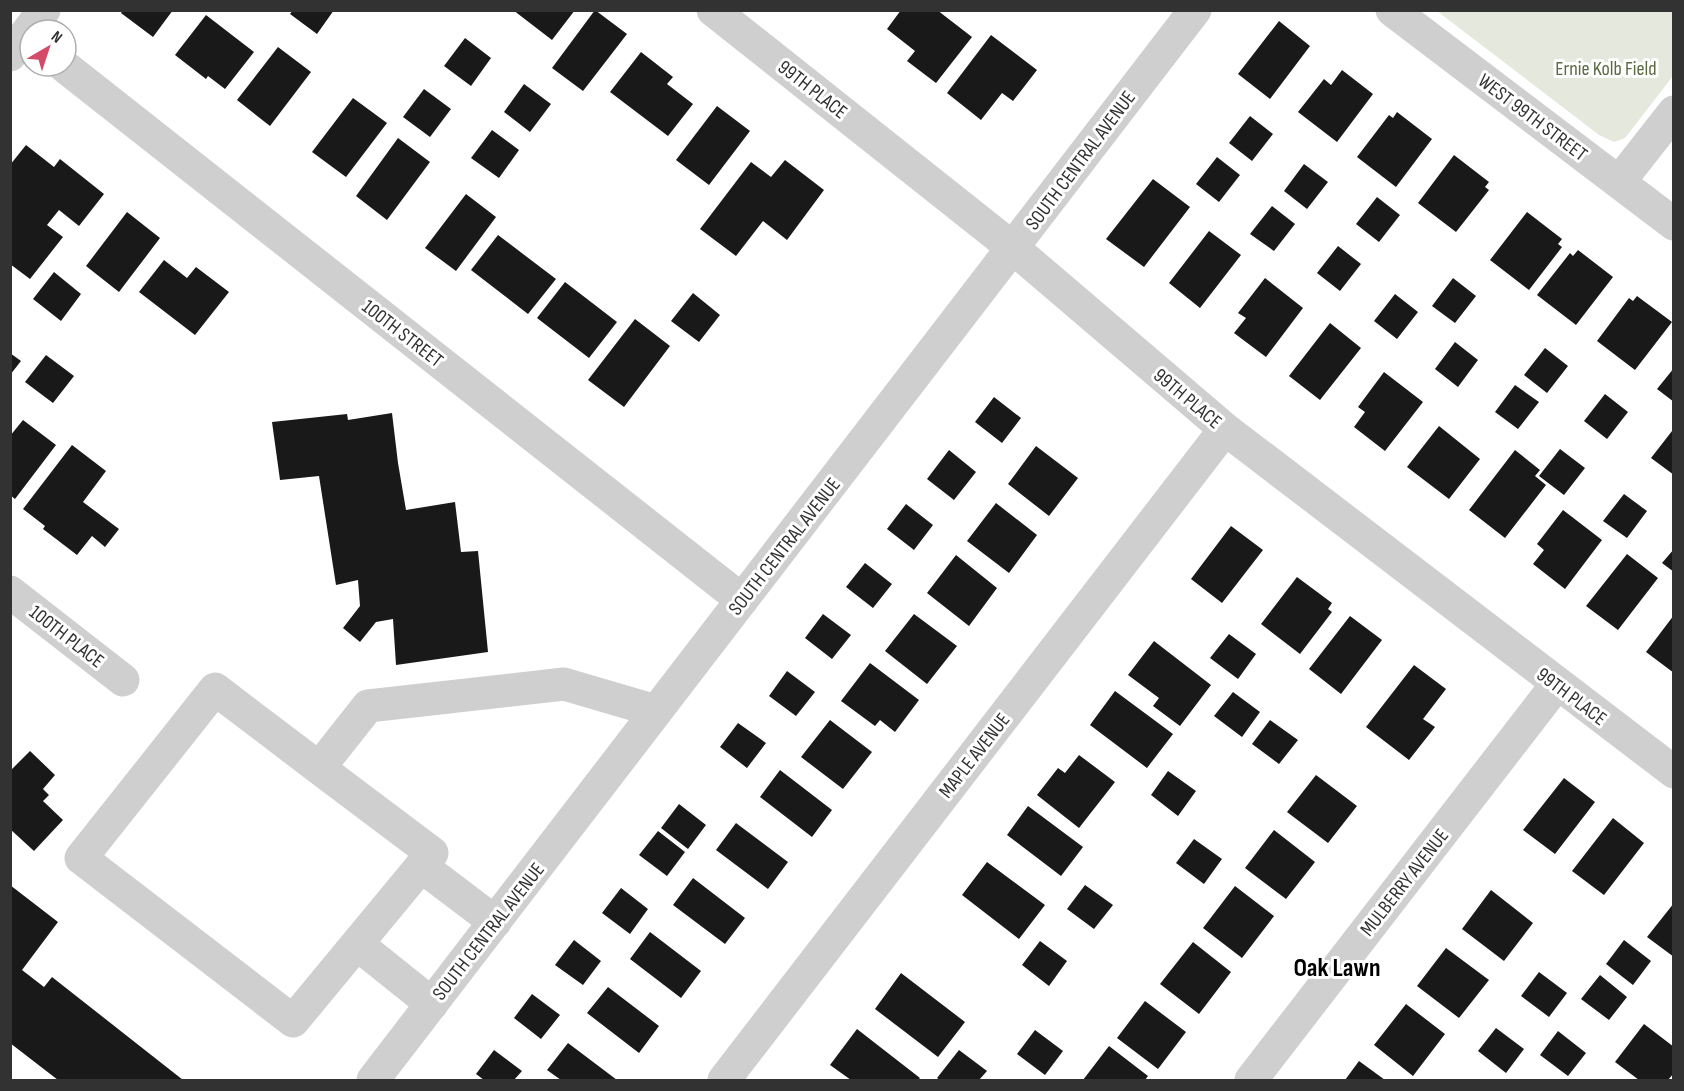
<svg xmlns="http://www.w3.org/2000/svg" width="1684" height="1091" font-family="'Sofia Sans Condensed',sans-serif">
  <rect width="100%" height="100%" fill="#fff"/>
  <!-- green -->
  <path fill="#e4e8dd" d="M 1437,11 L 1673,11 L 1673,76 L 1625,138 L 1614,142 L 1599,135 Z"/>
  <!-- building -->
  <path fill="#191919" d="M 123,10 L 173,10 L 153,37 L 121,13 Z
    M 293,10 L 334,10 L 317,34 L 290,14 Z
    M 513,10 L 575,10 L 552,40 Z
    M 595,10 L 627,34 L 583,91 L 552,68 Z
    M 901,10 L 937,10 L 972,37 L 936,83 L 907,61 L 915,51 L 887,29 Z
    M 206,15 L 254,52 L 225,89 L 208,76 L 206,79 L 175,55 Z
    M 1279,21 L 1310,46 L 1270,99 L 1238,74 Z
    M 991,35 L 1037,70 L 1013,101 L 1002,93 L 981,120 L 947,93 Z
    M 465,38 L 491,58 L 471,86 L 444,66 Z
    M 278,47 L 311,72 L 270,126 L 237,100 Z
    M 641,52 L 673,77 L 667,84 L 693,104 L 668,136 L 610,92 Z
    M 1342,70 L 1373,94 L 1337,142 L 1298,112 L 1324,79 L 1331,85 Z
    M 524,84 L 551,104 L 530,132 L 504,112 Z
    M 424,89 L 451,109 L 430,137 L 403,117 Z
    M 353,98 L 387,123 L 346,177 L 312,152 Z
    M 717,106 L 750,131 L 709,185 L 676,160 Z
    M 1397,112 L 1432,139 L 1396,187 L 1357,157 L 1389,115 L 1393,118 Z
    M 1250,116 L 1273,134 L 1252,161 L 1229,143 Z
    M 492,130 L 519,150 L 499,178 L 471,158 Z
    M 398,138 L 430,162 L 387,220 L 356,196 Z
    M 26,145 L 54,167 L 60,159 L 104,194 L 79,226 L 59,210 L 47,225 L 63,237 L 30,279 L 10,264 L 10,165 Z
    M 1454,155 L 1489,182 L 1485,187 L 1489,190 L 1456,232 L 1418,203 Z
    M 1217,157 L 1240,175 L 1219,202 L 1196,184 Z
    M 785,160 L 824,190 L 787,240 L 763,221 L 736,256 L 700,229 L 751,162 L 771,177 Z
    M 1304,164 L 1328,182 L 1307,209 L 1284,191 Z
    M 1153,179 L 1190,207 L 1144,267 L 1106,239 Z
    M 466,194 L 496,217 L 456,271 L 425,248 Z
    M 1377,197 L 1400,215 L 1379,242 L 1356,224 Z
    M 1272,206 L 1295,224 L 1274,251 L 1250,234 Z
    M 127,212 L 160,238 L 119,292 L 86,266 Z
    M 1527,212 L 1562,239 L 1558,244 L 1562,247 L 1529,290 L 1490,260 Z
    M 1209,231 L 1241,255 L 1200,308 L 1169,283 Z
    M 498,235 L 556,279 L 528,314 L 471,270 Z
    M 1338,246 L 1361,264 L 1340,291 L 1317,273 Z
    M 1578,250 L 1613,277 L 1576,325 L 1537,295 L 1570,253 L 1573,256 Z
    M 164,260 L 187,278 L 196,267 L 229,292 L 195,335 L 139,292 Z
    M 54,272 L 81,294 L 61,321 L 33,299 Z
    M 1265,278 L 1303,308 L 1266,357 L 1234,333 L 1246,318 L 1238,313 Z
    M 1453,278 L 1476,296 L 1455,323 L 1432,306 Z
    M 565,282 L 617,322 L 589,358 L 537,318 Z
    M 693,293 L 720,315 L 699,342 L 671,321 Z
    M 1395,294 L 1418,312 L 1397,339 L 1374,321 Z
    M 1637,296 L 1672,322 L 1635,370 L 1597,341 L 1629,298 L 1633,301 Z
    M 635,319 L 670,346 L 624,407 L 588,380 Z
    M 1330,323 L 1361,348 L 1320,400 L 1289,376 Z
    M 1455,342 L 1478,360 L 1458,387 L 1435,369 Z
    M 1545,348 L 1568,366 L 1547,393 L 1524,375 Z
    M 10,353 L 21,361 L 10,375 Z
    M 46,355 L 74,376 L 53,403 L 25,382 Z
    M 1674,368 L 1674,402 L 1657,389 Z
    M 1384,372 L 1423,402 L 1385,451 L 1354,427 L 1365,412 L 1358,407 Z
    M 1515,385 L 1539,402 L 1518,429 L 1495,412 Z
    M 1605,394 L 1628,412 L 1607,439 L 1584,421 Z
    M 994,397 L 1021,418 L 1002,443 L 975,422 Z
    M 392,413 L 398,463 L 406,510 L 455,502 L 461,552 L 478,551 L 488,652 L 396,665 L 393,619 L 376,622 L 360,642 L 343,628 L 360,606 L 358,580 L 336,585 L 319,476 L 280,480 L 272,422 L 347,414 L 348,420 Z
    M 23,420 L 56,445 L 15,499 L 10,495 L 10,436 Z
    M 1439,426 L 1480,459 L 1449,499 L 1407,467 Z
    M 1672,431 L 1674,432 L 1674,475 L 1651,458 Z
    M 72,445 L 106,471 L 83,502 L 119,529 L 105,547 L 92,536 L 77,555 L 43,529 L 45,526 L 23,509 Z
    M 1036,446 L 1078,478 L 1049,516 L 1008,484 Z
    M 1560,449 L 1585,468 L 1564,495 L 1539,476 Z
    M 949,450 L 976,472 L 954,500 L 927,479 Z
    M 1515,450 L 1540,470 L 1535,476 L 1546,485 L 1505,538 L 1469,510 Z
    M 1624,494 L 1647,511 L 1627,538 L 1603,521 Z
    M 996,503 L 1037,535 L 1009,573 L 967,541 Z
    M 906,504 L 933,525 L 914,550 L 887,529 Z
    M 1563,510 L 1602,540 L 1565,589 L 1533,564 L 1544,550 L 1537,544 Z
    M 1231,526 L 1263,550 L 1222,603 L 1191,579 Z
    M 1674,549 L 1674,572 L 1662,563 Z
    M 1627,554 L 1658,578 L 1618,630 L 1586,606 Z
    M 956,555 L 997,588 L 969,626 L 927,593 Z
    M 865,563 L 892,584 L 873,608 L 846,587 Z
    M 1297,577 L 1332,603 L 1328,609 L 1332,612 L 1300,654 L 1261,624 Z
    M 823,614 L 851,635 L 832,659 L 805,638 Z
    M 914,614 L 957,646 L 927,684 L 885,651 Z
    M 1674,615 L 1674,673 L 1646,652 Z
    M 1350,616 L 1382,640 L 1341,694 L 1309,669 Z
    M 1229,634 L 1256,654 L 1238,679 L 1210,658 Z
    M 1154,641 L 1211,685 L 1180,726 L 1153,706 L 1159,698 L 1128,675 Z
    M 870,663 L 919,700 L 895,732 L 880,720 L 875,726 L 841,701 Z
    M 1414,665 L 1446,689 L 1423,719 L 1435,727 L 1409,760 L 1366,727 Z
    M 787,671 L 815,692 L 796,716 L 769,696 Z
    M 1115,691 L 1173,734 L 1147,768 L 1090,725 Z
    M 1233,692 L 1260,712 L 1242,737 L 1214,716 Z
    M 830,720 L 872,752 L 843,789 L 801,757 Z
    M 1270,720 L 1298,740 L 1279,764 L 1252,744 Z
    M 738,723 L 766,743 L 747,768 L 720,747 Z
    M 30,751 L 55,775 L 43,789 L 49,795 L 43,801 L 63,820 L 34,851 L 10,829 L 10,771 Z
    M 1079,755 L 1115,782 L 1079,828 L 1037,795 L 1058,768 L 1065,773 Z
    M 780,770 L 832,810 L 812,837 L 760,797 Z
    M 1168,771 L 1196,791 L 1178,816 L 1151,795 Z
    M 1316,775 L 1357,806 L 1328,843 L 1287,812 Z
    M 1564,778 L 1595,802 L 1555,854 L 1523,830 Z
    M 679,804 L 706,825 L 688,849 L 661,828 Z
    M 1028,806 L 1083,847 L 1061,876 L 1007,835 Z
    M 1613,818 L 1644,843 L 1604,895 L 1572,871 Z
    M 736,823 L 788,862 L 768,889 L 716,850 Z
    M 1274,830 L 1315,862 L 1286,899 L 1245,868 Z
    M 658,831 L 685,852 L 667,876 L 639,855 Z
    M 1194,839 L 1222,859 L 1204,884 L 1176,863 Z
    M 987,862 L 1045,905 L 1019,939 L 962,895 Z
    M 693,878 L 745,918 L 725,944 L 673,905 Z
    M 10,885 L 58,922 L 22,970 L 44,987 L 52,977 L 183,1080 L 58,1080 L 10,1043 L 10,1029 L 12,1027 L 10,1025 Z
    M 1085,885 L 1113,905 L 1094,929 L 1067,909 Z
    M 1235,886 L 1274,916 L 1242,958 L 1203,928 Z
    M 621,888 L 648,909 L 630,934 L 602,913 Z
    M 1491,890 L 1533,923 L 1504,961 L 1462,929 Z
    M 1674,903 L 1674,957 L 1647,937 Z
    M 650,932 L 701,971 L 681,998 L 630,959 Z
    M 574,940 L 601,961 L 583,985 L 555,965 Z
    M 1624,940 L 1651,961 L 1633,985 L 1606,964 Z
    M 1040,941 L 1067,961 L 1049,986 L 1022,965 Z
    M 1193,942 L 1231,972 L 1199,1014 L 1160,984 Z
    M 1446,948 L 1489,980 L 1459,1018 L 1417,986 Z
    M 1539,972 L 1567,993 L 1549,1017 L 1521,996 Z
    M 901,973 L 965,1022 L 938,1057 L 875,1009 Z
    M 1600,975 L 1627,997 L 1609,1020 L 1581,999 Z
    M 608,987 L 659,1026 L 639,1053 L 587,1013 Z
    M 532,994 L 560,1015 L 541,1039 L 514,1018 Z
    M 1145,1001 L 1186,1032 L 1158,1069 L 1117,1038 Z
    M 1406,1004 L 1445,1034 L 1413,1076 L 1374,1045 Z
    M 1644,1024 L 1674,1047 L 1674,1073 L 1668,1080 L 1639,1080 L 1615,1062 Z
    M 1496,1028 L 1524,1049 L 1506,1073 L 1478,1051 Z
    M 857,1029 L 920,1078 L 918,1080 L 851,1080 L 830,1065 Z
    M 1035,1030 L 1063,1051 L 1045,1075 L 1017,1054 Z
    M 1558,1031 L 1586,1053 L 1568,1076 L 1540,1055 Z
    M 568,1043 L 617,1080 L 561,1080 L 547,1070 Z
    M 1109,1046 L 1148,1076 L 1145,1080 L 1083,1080 Z
    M 494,1050 L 522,1071 L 514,1080 L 484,1080 L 476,1074 Z
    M 959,1050 L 987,1071 L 979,1080 L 940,1080 L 937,1078 Z
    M 1359,1061 L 1385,1080 L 1345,1080 Z"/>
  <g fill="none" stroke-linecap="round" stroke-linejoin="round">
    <!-- minor -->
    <path stroke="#cfcfcf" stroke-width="33" d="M 713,10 L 1013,248 L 1225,429 L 1674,772
      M 1392,10 L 1674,224
      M 10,55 L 44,10
      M 64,66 L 742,600
      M 1619,182 L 1674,112
      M 10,592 L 123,680
      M 319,768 L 215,689 L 81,858 L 293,1021 L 432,853 L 319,768 L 368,706 L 564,684 L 656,711
      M 421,866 L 495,922
      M 357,944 L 432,1004
      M 373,1080 L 1195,10
      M 724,1080 L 1225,429
      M 1251,1080 L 1557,684"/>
  </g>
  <g text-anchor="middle" stroke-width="6" stroke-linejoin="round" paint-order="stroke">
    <!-- park labels -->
    <g font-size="20" fill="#5c6a43" stroke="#fff">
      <text x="1606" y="75">Ernie Kolb Field</text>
    </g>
    <!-- street labels -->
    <g font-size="20" fill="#323232" stroke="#fff">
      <text transform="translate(813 89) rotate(38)" y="7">99TH PLACE</text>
      <text transform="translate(1533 117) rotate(37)" y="7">WEST 99TH STREET</text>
      <text transform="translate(1080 160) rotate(-53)" y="7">SOUTH CENTRAL AVENUE</text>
      <text transform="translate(403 333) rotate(38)" y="7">100TH STREET</text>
      <text transform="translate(1188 398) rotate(40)" y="7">99TH PLACE</text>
      <text transform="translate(784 546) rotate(-52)" y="7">SOUTH CENTRAL AVENUE</text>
      <text transform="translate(67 636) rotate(38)" y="7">100TH PLACE</text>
      <text transform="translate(1572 696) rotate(37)" y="7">99TH PLACE</text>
      <text transform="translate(974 755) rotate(-52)" y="7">MAPLE AVENUE</text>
      <text transform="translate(1404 882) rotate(-52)" y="7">MULBERRY AVENUE</text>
      <text transform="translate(488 931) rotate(-52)" y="7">SOUTH CENTRAL AVENUE</text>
    </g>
    <!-- district labels -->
    <g font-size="26" font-weight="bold" fill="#000" stroke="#fff">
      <text x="1337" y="976">Oak Lawn</text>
    </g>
  </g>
  <!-- border -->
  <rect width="1684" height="1091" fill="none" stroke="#323232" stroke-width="24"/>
  <!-- north arrow -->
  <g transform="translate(48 48) rotate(39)"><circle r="28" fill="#ffffff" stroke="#adadad" stroke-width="1.5"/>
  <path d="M0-4.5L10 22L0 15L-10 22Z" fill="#d54969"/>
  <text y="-9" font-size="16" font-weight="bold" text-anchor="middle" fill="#323232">N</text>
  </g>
</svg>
